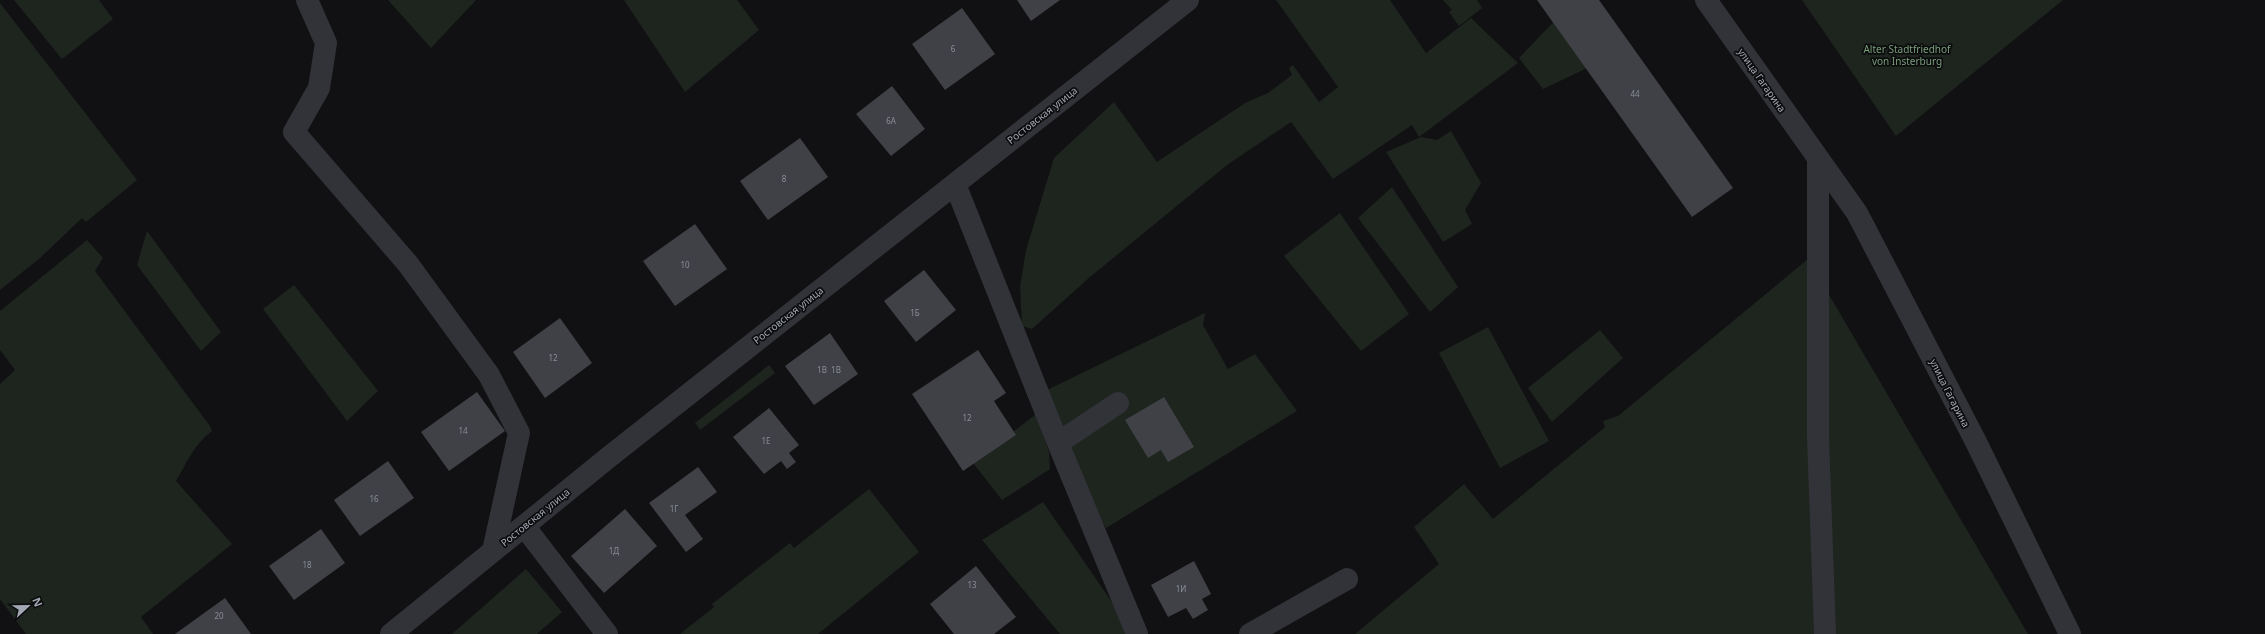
<svg xmlns="http://www.w3.org/2000/svg" width="2265" height="634" font-family="'Noto Sans',sans-serif">
  <rect width="100%" height="100%" fill="#111113"/>
  <!-- green -->
  <path fill="#1d251e" d="M 14,0 L 99,0 L 113,19 L 62,59 Z
    M 388,0 L 476,0 L 431,48 Z
    M 624,0 L 737,0 L 759,30 L 685,92 Z
    M 1276,0 L 1390,0 L 1426,53 L 1471,18 L 1518,63 L 1419,137 L 1412,125 L 1333,179 L 1291,122 L 1227,165 L 1090,277 L 1032,329 L 1022,326 L 1020,287 L 1026,250 L 1054,158 L 1114,102 L 1157,162 L 1245,103 L 1268,93 L 1292,75 L 1289,68 L 1293,65 L 1319,102 L 1338,87 Z
    M 1443,0 L 1477,0 L 1482,8 L 1459,26 L 1449,12 L 1452,10 Z
    M 1802,0 L 2063,0 L 1896,136 Z
    M 0,3 L 137,180 L 86,222 L 82,218 L 39,259 L 0,290 Z
    M 1564,11 L 1600,62 L 1543,89 L 1519,58 Z
    M 1451,131 L 1481,183 L 1465,210 L 1472,224 L 1443,242 L 1386,152 L 1421,137 L 1437,140 Z
    M 1392,187 L 1458,287 L 1430,312 L 1358,218 Z
    M 1340,213 L 1409,314 L 1361,351 L 1284,256 Z
    M 147,231 L 221,332 L 201,351 L 137,265 Z
    M 87,240 L 103,258 L 95,271 L 210,426 L 212,431 C 195,443 186,464 176,481 L 232,544 L 141,617 L 153,634 L 26,634 L 0,599 L 0,384 L 15,370 L 0,350 L 0,311 Z
    M 1808,259 L 2028,634 L 1355,634 L 1439,564 L 1414,527 L 1464,484 L 1493,519 L 1605,427 L 1603,421 L 1618,416 Z
    M 294,285 L 378,391 L 347,421 L 263,309 Z
    M 1205,313 L 1203,325 L 1228,369 L 1255,354 L 1297,411 L 1106,528 L 1072,469 L 1045,391 Z
    M 1488,327 L 1549,441 L 1500,468 L 1439,353 Z
    M 1600,330 L 1623,358 L 1552,422 L 1528,388 Z
    M 769,365 L 775,373 L 700,430 L 695,423 Z
    M 1036,414 L 1049,452 L 1050,469 L 1002,500 L 973,463 Z
    M 869,489 L 919,552 L 818,634 L 680,634 L 714,607 L 712,604 L 790,543 L 794,548 Z
    M 1043,502 L 1134,634 L 1060,634 L 982,540 Z
    M 526,569 L 562,612 L 537,634 L 452,634 Z"/>
  <!-- building -->
  <path fill="#404146" d="M 1017,0 L 1060,0 L 1031,21 Z
    M 1537,0 L 1599,0 L 1733,188 L 1692,217 Z
    M 962,8 L 995,54 L 945,90 L 912,44 Z
    M 892,86 L 925,129 L 891,156 L 856,114 Z
    M 800,138 L 828,177 L 768,220 L 740,181 Z
    M 695,224 L 727,269 L 675,306 L 643,261 Z
    M 924,270 L 956,310 L 916,342 L 884,301 Z
    M 560,318 L 592,363 L 545,398 L 513,352 Z
    M 830,333 L 858,374 L 814,405 L 785,366 Z
    M 978,350 L 1006,393 L 994,401 L 1016,435 L 963,471 L 912,394 Z
    M 477,392 L 505,431 L 449,471 L 421,432 Z
    M 1164,397 L 1194,447 L 1168,462 L 1161,450 L 1148,458 L 1125,420 Z
    M 769,408 L 799,445 L 789,453 L 796,462 L 787,469 L 781,461 L 764,474 L 733,437 Z
    M 388,461 L 414,498 L 360,536 L 334,500 Z
    M 698,467 L 717,492 L 685,515 L 703,539 L 686,552 L 649,503 Z
    M 625,509 L 657,546 L 604,593 L 571,556 Z
    M 321,529 L 345,563 L 294,600 L 269,566 Z
    M 1194,561 L 1211,594 L 1202,599 L 1208,610 L 1193,619 L 1186,608 L 1168,617 L 1151,585 Z
    M 976,566 L 1016,617 L 994,634 L 954,634 L 930,604 Z
    M 225,598 L 251,634 L 175,634 Z"/>
  <g fill="none" stroke-linecap="round" stroke-linejoin="round">
    <!-- minor -->
    <path stroke="#323338" stroke-width="22" d="M 307,0 L 326,43 L 319,88 L 294,132 L 408,264 L 489,375 L 519,433 L 493,551
      M 1706,0 L 1857,213 L 1975,440 L 2070,634
      M 1818,159 L 1818,437 L 1825,634
      M 955,184 L 1058,443 L 1137,634
      M 1058,443 L 1118,403
      M 524,526 L 607,634
      M 391,634 L 609,457 L 1188,0
      M 1250,634 L 1347,579"/>
  </g>
  <g text-anchor="middle" stroke-width="3.5" stroke-linejoin="round" paint-order="stroke">
    <!-- number labels -->
    <g font-size="8" fill="#8a8e98">
      <text x="953" y="52">6</text>
      <text x="1635" y="97">44</text>
      <text x="891" y="124">6А</text>
      <text x="784" y="182">8</text>
      <text x="685" y="268">10</text>
      <text x="915" y="316">1Б</text>
      <text x="553" y="361">12</text>
      <text x="822" y="373">1В</text>
      <text x="836" y="373">1В</text>
      <text x="967" y="421">12</text>
      <text x="463" y="434">14</text>
      <text x="766" y="444">1Е</text>
      <text x="374" y="502">16</text>
      <text x="674" y="512">1Г</text>
      <text x="614" y="554">1Д</text>
      <text x="307" y="568">18</text>
      <text x="972" y="588">1З</text>
      <text x="1181" y="592">1И</text>
      <text x="219" y="619">20</text>
    </g>
    <!-- park labels -->
    <g font-size="10" fill="#799f7a" stroke="#0c0c0e">
      <text x="1907" y="53">Alter Stadtfriedhof<tspan x="1907" dy="12">von Insterburg</tspan></text>
    </g>
    <!-- street labels -->
    <g font-size="10" fill="#a2a8b3" stroke="#0c0c0e">
      <text transform="translate(1762 80) rotate(55)" y="4">улица Гагарина</text>
      <text transform="translate(1042 115) rotate(-38)" y="4">Ростовская улица</text>
      <text transform="translate(788 315) rotate(-38)" y="4">Ростовская улица</text>
      <text transform="translate(1950 393) rotate(63)" y="4">улица Гагарина</text>
      <text transform="translate(535 517) rotate(-39)" y="4">Ростовская улица</text>
    </g>
  </g>
  <!-- north arrow -->
  <g transform="translate(28 606) rotate(68)" stroke="#0c0c0e" stroke-width="3" paint-order="stroke">
  <path d="M0-3L7 15L0 10L-7 15Z" fill="#a2a8b3"/>
  <text y="-6" font-size="11" font-weight="bold" text-anchor="middle" fill="#a2a8b3">N</text>
  </g>
</svg>
